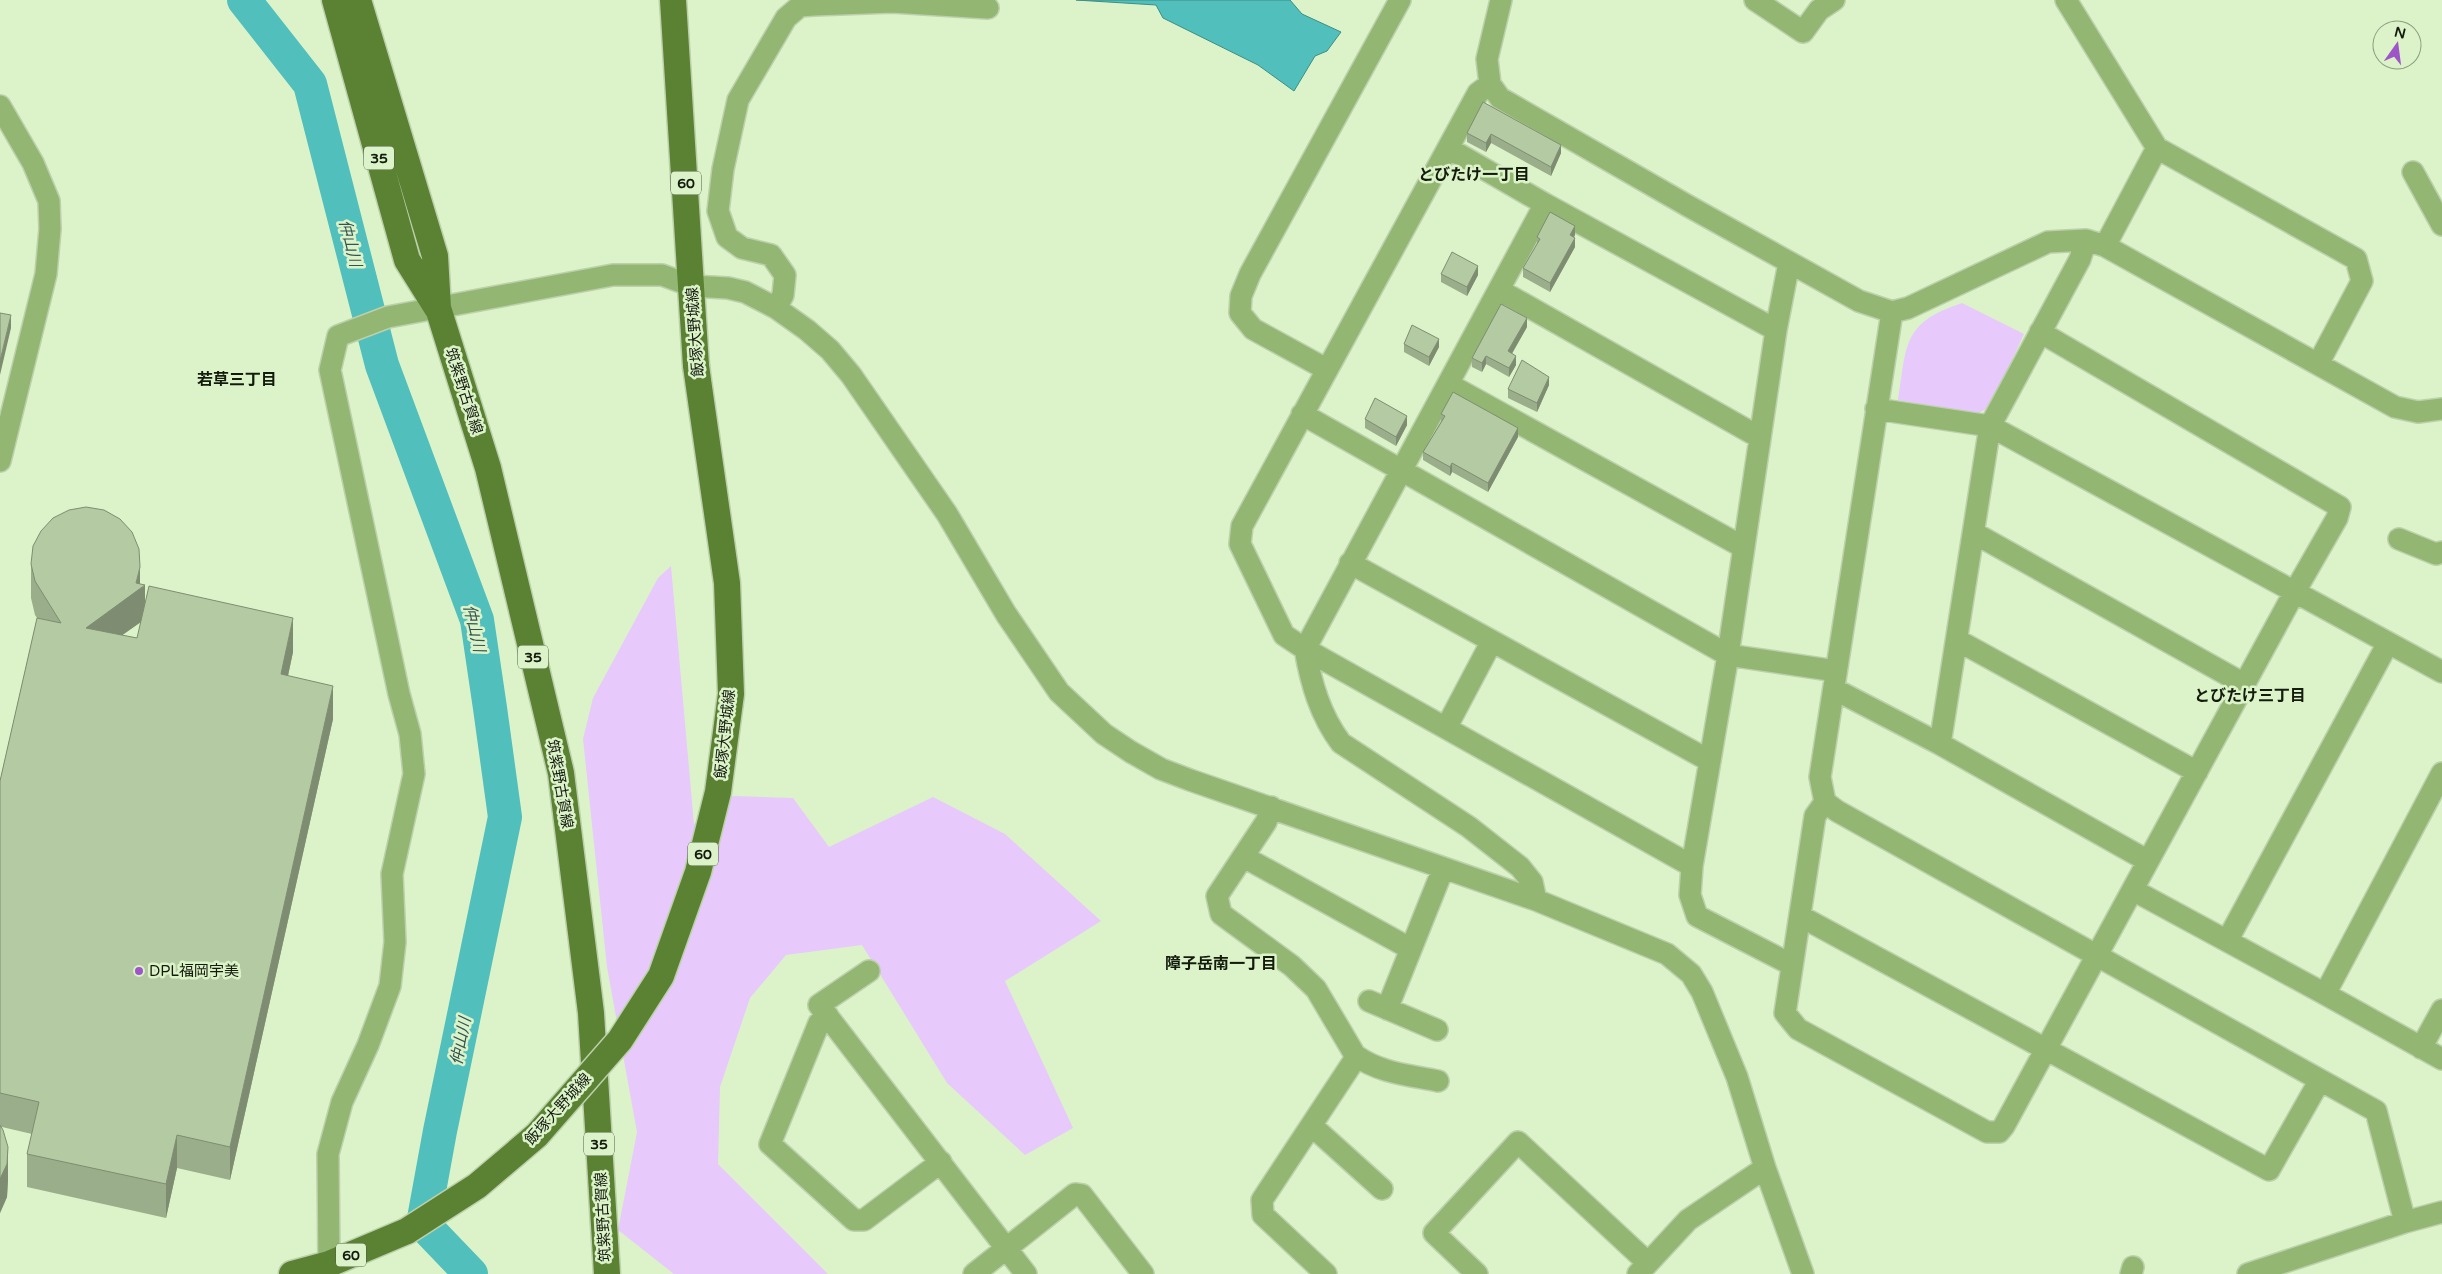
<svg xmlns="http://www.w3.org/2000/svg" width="2442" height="1274" font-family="'Varela Round','Noto Sans JP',sans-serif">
  <rect width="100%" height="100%" fill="#dcf3ca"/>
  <!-- green -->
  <path fill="#e7c9fb" d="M 1962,303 L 2024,334 L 1991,406 L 1977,414 L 1898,400 C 1907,344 1902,323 1962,303 Z
    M 671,566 L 694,824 L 733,796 L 793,798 L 829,847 L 933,797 L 1005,834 L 1101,921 L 1005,981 L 1073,1128 L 1025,1155 L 947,1083 L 862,945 L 786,955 L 750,998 L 720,1087 L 718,1164 L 828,1274 L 674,1274 L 618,1230 L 637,1132 L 607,967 L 583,739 L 593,698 L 658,578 Z"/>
  <!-- water -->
  <path fill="#51bfbb" stroke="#3e8e86" d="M 1076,0 L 1290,0 L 1302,14 L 1341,32 L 1327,51 L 1315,56 L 1294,91 L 1258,65 L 1163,18 L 1156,5 Z"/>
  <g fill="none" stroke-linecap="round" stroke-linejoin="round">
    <!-- river -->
    <path stroke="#51bfbb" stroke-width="34" d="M 244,0 L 310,84 L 382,365 L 477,620 L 490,708 L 505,817 L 440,1131 L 423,1224 L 471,1274"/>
    <defs>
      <path id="minor" d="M 1501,0 L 1487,59 L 1490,84 L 1500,98 L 1690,207 L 1859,301 L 1892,312 L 1908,308 L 2048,242 L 2086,240 L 2105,246 L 2395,407 L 2418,412 L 2442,409
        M 1755,0 L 1803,32 L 1819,10 L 1834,0
        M 2066,0 L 2157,148 L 2105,246
        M 1490,84 L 1478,93 L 1242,526 L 1240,544 L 1284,635 L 1305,649 L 1692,866
        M 0,106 L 33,163 L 49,201 L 50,229 L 46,274 L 0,461
        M 1448,148 L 1545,204 L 1776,330
        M 2157,148 L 2356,259 L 2362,281 L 2318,364
        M 2413,172 L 2442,225
        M 1789,263 L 1776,330 L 1728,655 L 1692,866 L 1690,895 L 1697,916 L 1792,965
        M 1499,290 L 1759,437
        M 776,308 L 783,295 L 785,275 L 771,255 L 742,248 L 727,237 L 718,211 L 723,169 L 738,100 L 786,18 L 800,6 L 814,5 L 892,2 L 988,8
        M 1892,312 L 1820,777 L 1825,802 L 1837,811 L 2376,1111 L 2405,1222
        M 1326,369 L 1253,329 L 1240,313 L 1241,296 L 1250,274 L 1400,0
        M 1448,384 L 1743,547
        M 1876,409 L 1990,426 L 2442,672
        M 1302,414 L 1728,655 L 1836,671
        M 1974,533 L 2244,684
        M 2399,539 L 2436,554 L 2442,552
        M 1350,563 L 1710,761
        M 1957,640 L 2197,772
        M 1834,689 L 1940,744 L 2148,861
        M 1446,728 L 1492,641
        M 1940,744 L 1990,426 L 2080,259 L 2086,240
        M 1825,802 L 1815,816 L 1785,1013 L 1798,1029 L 1987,1132 L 1999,1132 L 2004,1126 L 2294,593 L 2337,518 L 2340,507 L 2040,332
        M 1271,807 L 1266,822 L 1217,896 L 1221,914 L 1292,966 L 1316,989 L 1355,1055 L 1353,1062 L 1262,1200 L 1263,1215 L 1326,1274
        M 1244,857 L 1411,949
        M 2133,890 L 2325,994 L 2442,773
        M 1536,900 L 1532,882 L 1520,867 L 1469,827 L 1341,743 C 1320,715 1311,683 1305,649 L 1545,204
        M 1800,916 L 2269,1170 L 2320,1080
        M 2227,941 L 2388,643
        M 869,971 L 819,1005 L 1026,1274
        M 2325,994 L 2442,1059
        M 1369,1001 L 1437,1030
        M 1387,1009 L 1443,869
        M 828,1016 L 819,1023 L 770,1144 L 854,1220 L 864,1220 L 941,1162
        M 2421,1048 L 2442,1010
        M 1355,1055 C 1379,1073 1409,1075 1438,1081
        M 1312,1126 L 1382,1189
        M 329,1264 L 328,1154 L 342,1102 L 368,1045 L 390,986 L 395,942 L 392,874 L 414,774 L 410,734 L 399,694 L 330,370 L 338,336 L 388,317 L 613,275 L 662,275 L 692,286 L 728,288 L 745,292 L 776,308 L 807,330 L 830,350 L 851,375 L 947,514 L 1006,614 L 1059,692 L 1104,734 L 1131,752 L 1161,769 L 1190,780 L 1536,900 L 1667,954 L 1691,974 L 1702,992 L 1737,1077 L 1765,1168 L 1803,1274
        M 974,1274 L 1075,1194 L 1082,1195 L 1143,1274
        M 1477,1274 L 1434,1233 L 1518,1142 L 1648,1263
        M 1638,1274 L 1688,1220 L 1765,1168
        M 2131,1274 L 2133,1267
        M 2248,1274 L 2405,1222 L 2442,1212"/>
      <path id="major" d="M 335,0 L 407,260 L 437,308
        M 358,0 L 435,256 L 438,308 L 488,468 L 561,773 L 591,1013 L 607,1274
        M 673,0 L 696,366
        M 292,1274 L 329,1264 L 407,1231"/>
    </defs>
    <!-- minor casing -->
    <use href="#minor" stroke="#bcd0ac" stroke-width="24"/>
    <!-- major casing -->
    <use href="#major" stroke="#bcd0ac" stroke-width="29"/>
    <!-- minor -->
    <use href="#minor" stroke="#93b772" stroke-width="21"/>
    <!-- major -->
    <use href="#major" stroke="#5b8233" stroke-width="26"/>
    <defs>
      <path id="major-bridge" d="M 407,1231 L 477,1186 L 537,1135 L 620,1040 L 661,976 L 698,872 L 718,792 L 731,694 L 727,583 L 696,366"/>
    </defs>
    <!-- major-bridge casing -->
    <use href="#major-bridge" stroke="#bcd0ac" stroke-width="29" stroke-linecap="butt"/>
    <!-- major-bridge -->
    <use href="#major-bridge" stroke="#5b8233" stroke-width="26"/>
  </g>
  <!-- wall -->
  <path fill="#9bae8b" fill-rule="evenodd" d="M 1483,102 L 1561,153 L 1551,176 L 1491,143 L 1486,152 L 1467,142 L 1467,133 Z
    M 1575,235 L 1574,237 L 1575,247 L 1550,292 L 1523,277 L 1523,268 L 1537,245 L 1537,237 Z
    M 1441,274 L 1478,275 L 1467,296 L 1441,282 Z
    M 1527,327 L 1512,354 L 1516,365 L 1509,377 L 1486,364 L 1482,372 L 1472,367 L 1472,358 Z
    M 1404,344 L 1439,347 L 1429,366 L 1404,352 Z
    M 1549,385 L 1537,412 L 1508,398 L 1508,389 Z
    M 1441,414 L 1518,437 L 1488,492 L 1452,472 L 1450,476 L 1423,460 L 1423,452 L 1441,422 Z
    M 1365,419 L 1407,425 L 1396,446 L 1365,428 Z
    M 31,564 L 140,584 L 145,603 L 293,652 L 288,676 L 333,719 L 230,1180 L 177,1168 L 166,1218 L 27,1187 L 27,1154 L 32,1134 L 2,1127 L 8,1180 L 7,1197 L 0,1213 L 0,781 L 37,618 L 35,615 L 31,598 ZM 141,622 L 137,638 L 122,635 Z"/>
  <!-- shaded-wall -->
  <path fill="#7e8d71" d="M 1491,134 L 1491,143 L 1486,152 L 1486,143 Z
    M 1561,145 L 1561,153 L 1551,176 L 1551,167 Z
    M 1575,226 L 1575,235 L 1570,244 L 1570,235 Z
    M 1575,238 L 1575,247 L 1550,292 L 1550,283 Z
    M 1478,266 L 1478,275 L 1467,296 L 1467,287 Z
    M 11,315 L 11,328 L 0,375 L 0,361 Z
    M 1527,318 L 1527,327 L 1508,360 L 1508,351 Z
    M 1439,339 L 1439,347 L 1429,366 L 1429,357 Z
    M 1486,356 L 1486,364 L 1482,372 L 1482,363 Z
    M 1516,356 L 1516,365 L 1509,377 L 1509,368 Z
    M 1549,377 L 1549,385 L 1537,412 L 1537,403 Z
    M 1407,416 L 1407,425 L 1396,446 L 1396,437 Z
    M 1518,428 L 1518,437 L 1488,492 L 1488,483 Z
    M 1452,463 L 1452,472 L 1450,476 L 1450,467 Z
    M 140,567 L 140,589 L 145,585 L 145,619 L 86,661 L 86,628 L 136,583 Z
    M 293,618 L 293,652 L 281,708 L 281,674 Z
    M 333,686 L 333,719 L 230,1180 L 230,1147 Z
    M 177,1135 L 177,1168 L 166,1218 L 166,1184 Z
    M 8,1147 L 8,1180 L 7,1197 L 0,1213 L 0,1179 Z"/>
  <!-- building -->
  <path fill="#b4caa2" stroke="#7e8d71" d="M 1483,102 L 1561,145 L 1551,167 L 1491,134 L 1486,143 L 1467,133 Z
    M 1550,212 L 1575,226 L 1570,235 L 1575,238 L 1550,283 L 1523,268 L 1540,239 L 1537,237 Z
    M 1452,252 L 1478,266 L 1467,287 L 1441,274 Z
    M 1501,304 L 1527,318 L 1508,351 L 1516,356 L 1509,368 L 1486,356 L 1482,363 L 1472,358 Z
    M 0,313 L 11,315 L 0,361 Z
    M 1412,325 L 1439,339 L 1429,357 L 1404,344 Z
    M 1522,360 L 1549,377 L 1537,403 L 1508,389 Z
    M 1453,392 L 1518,428 L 1488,483 L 1452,463 L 1450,467 L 1423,452 L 1445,416 L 1441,414 Z
    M 1375,398 L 1407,416 L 1396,437 L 1365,419 Z
    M 86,507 L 104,510 L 120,519 L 132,532 L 139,549 L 140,567 L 136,583 L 145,585 L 86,628 L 137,638 L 149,586 L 293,618 L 281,674 L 333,686 L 230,1147 L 177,1135 L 166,1184 L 27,1154 L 39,1102 L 0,1093 L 0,781 L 37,618 L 61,623 L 35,581 L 31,564 L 33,546 L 41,531 L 53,518 L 69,510 Z
    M 0,1125 L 3,1130 L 8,1147 L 7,1164 L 0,1179 Z"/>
  <!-- markers -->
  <circle fill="#9e55c8" stroke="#dcf3ca" stroke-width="2" cx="139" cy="971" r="5"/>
  <g text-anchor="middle" stroke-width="5" stroke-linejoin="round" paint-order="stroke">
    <!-- shield labels -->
    <g fill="#dcf3ca" stroke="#4f5c45" stroke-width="1">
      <rect x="364" y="146.5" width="30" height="23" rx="4"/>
      <rect x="671" y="171.5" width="30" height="23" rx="4"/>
      <rect x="518" y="645.5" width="30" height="23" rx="4"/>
      <rect x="688" y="842.5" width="30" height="23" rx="4"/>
      <rect x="584" y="1132.5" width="30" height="23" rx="4"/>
      <rect x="336" y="1243.5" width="30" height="23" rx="4"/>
    </g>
    <g font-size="14" font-weight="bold" fill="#131b0c">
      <text x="379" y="163">35</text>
      <text x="686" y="188">60</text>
      <text x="533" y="662">35</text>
      <text x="703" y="859">60</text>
      <text x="599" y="1149">35</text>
      <text x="351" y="1260">60</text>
    </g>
    <!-- street labels -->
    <g font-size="15" fill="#131b0c" stroke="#dcf3ca">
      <text transform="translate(695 332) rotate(-94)" y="5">飯塚大野城線</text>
      <text transform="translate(464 391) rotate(72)" y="5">筑紫野古賀線</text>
      <text transform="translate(725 734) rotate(-84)" y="5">飯塚大野城線</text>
      <text transform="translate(560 784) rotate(80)" y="5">筑紫野古賀線</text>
      <text transform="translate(558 1109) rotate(-48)" y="5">飯塚大野城線</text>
      <text transform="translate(603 1217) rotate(-93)" y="5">筑紫野古賀線</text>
    </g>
    <!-- poi labels -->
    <g font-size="15" fill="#131b0c" stroke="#dcf3ca" text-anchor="start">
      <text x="149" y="976">DPL福岡宇美</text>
    </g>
    <!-- neighbourhood labels -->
    <g font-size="16" font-weight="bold" fill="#131b0c" stroke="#dcf3ca">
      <text x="1474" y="180">とびたけ一丁目</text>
      <text x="237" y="385">若草三丁目</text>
      <text x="2250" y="701">とびたけ三丁目</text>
      <text x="1221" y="969">障子岳南一丁目</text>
    </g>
    <!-- water labels -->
    <g font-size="16" font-style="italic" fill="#325452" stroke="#dcf3ca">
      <text transform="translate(351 243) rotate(76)" y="6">仲山川</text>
      <text transform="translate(475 628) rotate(77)" y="6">仲山川</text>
      <text transform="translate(460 1041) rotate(-79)" y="6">仲山川</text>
    </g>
  </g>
  <!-- north arrow -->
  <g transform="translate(2397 45) rotate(14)"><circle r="24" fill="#dcf3ca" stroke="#8c9d7e"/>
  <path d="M0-4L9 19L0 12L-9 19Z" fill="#9e55c8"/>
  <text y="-8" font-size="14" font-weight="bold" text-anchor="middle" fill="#131b0c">N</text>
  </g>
</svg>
